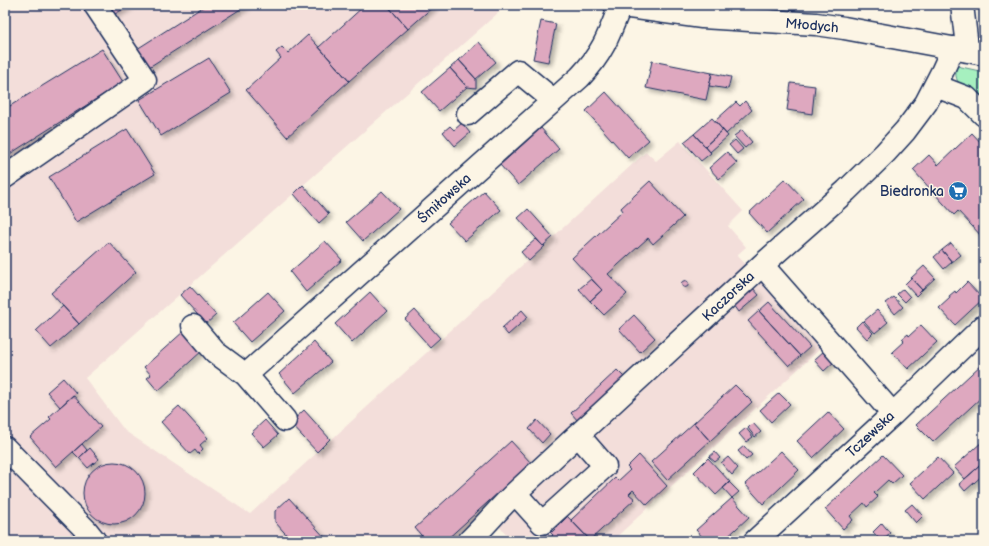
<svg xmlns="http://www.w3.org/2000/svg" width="989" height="546" font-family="'Balsamiq Sans',sans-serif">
  <defs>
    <filter id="shadow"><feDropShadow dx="3.5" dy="3.5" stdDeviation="2" flood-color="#0004"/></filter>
  </defs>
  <rect width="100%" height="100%" fill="#fcf5e5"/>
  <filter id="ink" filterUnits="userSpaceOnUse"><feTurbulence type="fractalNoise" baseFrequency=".025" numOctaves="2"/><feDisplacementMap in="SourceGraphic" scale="8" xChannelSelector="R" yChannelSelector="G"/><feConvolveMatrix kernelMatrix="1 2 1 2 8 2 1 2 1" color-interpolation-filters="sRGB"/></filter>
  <g filter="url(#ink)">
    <!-- built -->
    <path fill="#f3deda" d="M 5,5 L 507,5 L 85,378 L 125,431 L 250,514 L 646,152 L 656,161 L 680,141 L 743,211 L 728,226 L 746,247 L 737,255 L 821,348 L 612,541 L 512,541 L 485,511 L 452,541 L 5,541 Z"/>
    <!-- green -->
    <path fill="#a6f0bf" stroke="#60908e" d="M 957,66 L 984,72 L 984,97 L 983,99 C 969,91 951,86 957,66 Z"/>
    <!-- building -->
    <path fill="#dea8bf" stroke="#1b2f5e" filter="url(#shadow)" d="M 110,5 L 130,5 L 115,14 Z
      M 206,5 L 247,5 L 149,67 L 137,49 Z
      M 365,5 L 387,5 L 408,29 L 349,81 L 319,47 Z
      M 387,5 L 435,5 L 408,29 Z
      M 541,21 L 556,24 L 548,62 L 533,59 Z
      M 308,35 L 349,81 L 287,137 L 246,90 L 281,58 L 276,52 L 282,47 L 288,53 Z
      M 479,42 L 496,62 L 476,79 L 459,60 Z
      M 102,49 L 123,82 L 5,157 L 5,109 Z
      M 209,58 L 231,93 L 161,136 L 139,100 Z
      M 459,60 L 476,79 L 476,88 L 467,87 L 450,68 Z
      M 652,61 L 712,73 L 706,100 L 646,88 Z
      M 450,68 L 467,87 L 439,111 L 422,92 Z
      M 712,73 L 731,77 L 728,89 L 709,86 Z
      M 791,83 L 815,86 L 812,114 L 787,110 Z
      M 606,92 L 649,140 L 628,158 L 586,111 Z
      M 745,101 L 752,110 L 726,134 L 715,121 L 736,102 L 740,106 Z
      M 712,118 L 723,130 L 705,146 L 694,134 Z
      M 462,123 L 470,133 L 455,146 L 443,132 L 450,126 L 454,130 Z
      M 541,128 L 559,149 L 518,185 L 500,165 Z
      M 127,129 L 155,174 L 76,222 L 49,177 Z
      M 723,130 L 728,136 L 710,152 L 705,146 Z
      M 742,130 L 752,142 L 745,148 L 734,136 Z
      M 972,133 L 984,146 L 984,239 L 958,211 L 954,215 L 913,170 L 929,155 L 938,165 Z
      M 694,134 L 711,153 L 701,161 L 684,142 Z
      M 735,140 L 743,149 L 737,154 L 729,145 Z
      M 727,152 L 737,163 L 719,179 L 709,168 Z
      M 785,179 L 804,199 L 767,233 L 749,213 Z
      M 650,181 L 683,217 L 653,244 L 648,238 L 608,274 L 627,294 L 604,315 L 590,301 L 602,290 L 572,258 L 623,211 L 621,208 Z
      M 303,185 L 329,214 L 319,223 L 294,194 Z
      M 382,191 L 399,209 L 363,241 L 346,222 Z
      M 484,191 L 501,210 L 465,241 L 448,223 Z
      M 528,209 L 553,237 L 543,246 L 518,218 Z
      M 536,239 L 543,246 L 544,245 L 545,246 L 529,261 L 521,252 Z
      M 325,241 L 342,260 L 306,292 L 290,272 Z
      M 109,242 L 136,272 L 79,324 L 51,293 Z
      M 951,243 L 961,255 L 952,262 L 942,250 Z
      M 942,250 L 952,262 L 944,269 L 934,257 Z
      M 924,266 L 935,278 L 922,290 L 911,278 Z
      M 911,278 L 922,290 L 916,296 L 905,284 Z
      M 591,279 L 602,290 L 590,301 L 579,289 Z
      M681.5 284a3.5 3.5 0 1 1 7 0a3.5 3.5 0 1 1-7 0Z
      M 967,282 L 983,299 L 955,325 L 939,308 L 950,298 L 949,296 L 955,291 L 956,293 Z
      M 190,286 L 216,315 L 206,324 L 180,295 Z
      M 753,288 L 759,295 L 739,312 L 734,305 Z
      M 903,289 L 910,297 L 905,302 L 897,294 Z
      M 268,292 L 285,311 L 250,342 L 233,323 Z
      M 370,292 L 387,311 L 352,343 L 335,324 Z
      M 894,297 L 903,307 L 895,314 L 886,303 Z
      M 769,302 L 810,347 L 800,356 L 759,311 Z
      M 63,306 L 79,324 L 51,348 L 36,331 Z
      M 415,310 L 440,338 L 430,347 L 405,319 Z
      M 522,310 L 528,317 L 508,335 L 502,328 Z
      M 877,310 L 888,322 L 875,333 L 864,321 Z
      M 759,311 L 800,356 L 789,366 L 748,321 Z
      M 634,315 L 655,338 L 640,352 L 619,329 Z
      M 862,321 L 873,333 L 867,339 L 856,327 Z
      M 921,325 L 937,342 L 908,369 L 892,352 L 904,341 L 902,339 L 908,334 L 909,336 Z
      M 184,331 L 203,350 L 158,391 L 147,378 L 151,375 L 144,367 Z
      M 314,342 L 331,362 L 295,393 L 279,374 Z
      M 825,350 L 835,361 L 824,371 L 814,360 Z
      M 984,362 L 984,395 L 933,442 L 916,425 Z
      M 617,370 L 624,377 L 578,421 L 571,413 Z
      M 63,378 L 76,393 L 60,407 L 47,392 Z
      M 735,385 L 752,402 L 710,441 L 694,423 Z
      M 779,393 L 790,404 L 771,422 L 760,410 Z
      M 73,395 L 101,427 L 56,467 L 30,437 L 51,419 L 49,417 Z
      M 179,406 L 208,438 L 200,445 L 203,449 L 198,454 L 195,450 L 190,454 L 161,422 Z
      M 304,410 L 330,439 L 317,452 L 290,423 Z
      M 828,412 L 844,429 L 813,458 L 797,441 Z
      M 265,420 L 278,435 L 264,447 L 251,433 Z
      M 537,420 L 550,434 L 542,443 L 529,429 Z
      M 694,423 L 710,441 L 667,480 L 651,462 Z
      M 753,423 L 761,432 L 755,437 L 748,428 Z
      M 746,428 L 753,437 L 746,442 L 739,434 Z
      M 511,441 L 531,463 L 445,541 L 426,541 L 415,528 Z
      M 983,441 L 984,443 L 984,462 L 965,479 L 954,467 Z
      M 82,444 L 87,450 L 79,458 L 73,452 Z
      M 744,446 L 752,455 L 746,460 L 738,451 Z
      M 90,448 L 99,459 L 88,468 L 79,458 Z
      M 781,451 L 799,470 L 763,504 L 745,484 Z
      M 715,452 L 720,458 L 715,462 L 709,457 Z
      M 639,455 L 667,486 L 647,505 L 633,490 L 629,494 L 635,499 L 590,540 L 571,520 L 615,478 L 618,481 L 630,470 L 627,467 Z
      M 883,455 L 902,475 L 892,484 L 888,480 L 874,493 L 878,497 L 867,507 L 864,503 L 850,516 L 853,520 L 843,529 L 825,509 Z
      M 728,457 L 738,468 L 732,475 L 721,463 Z
      M 938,457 L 953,473 L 925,499 L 910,483 Z
      M 708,458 L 730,482 L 716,495 L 694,472 Z
      M83 493a31 31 0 1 1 62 0a31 31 0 1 1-62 0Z
      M 984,462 L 984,474 L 965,491 L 959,484 Z
      M 729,482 L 739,492 L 732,498 L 723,488 Z
      M 289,498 L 328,541 L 292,541 L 275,522 L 275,511 Z
      M 732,498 L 749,517 L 723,541 L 706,541 L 696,530 Z
      M 912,504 L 923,516 L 916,523 L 905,510 Z
      M 566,516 L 567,516 L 590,540 L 547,541 L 553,535 L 550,532 L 551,531 L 552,532 L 567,517 Z
      M 882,523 L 890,533 L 881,541 L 873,532 Z
      M 915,536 L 920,541 L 910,541 Z"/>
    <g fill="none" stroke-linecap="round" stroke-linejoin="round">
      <defs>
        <path id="minor" d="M 615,5 L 702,17 L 816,24 L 844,28 L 984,54
          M 962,5 L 966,38 L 967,51
          M 936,86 L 967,98 L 984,115
          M 468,114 L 518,71 L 553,100
          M 5,177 L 145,80 L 95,5
          M 762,265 L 893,414
          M 193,326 L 215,352 L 246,375 L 285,420
          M 246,375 L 580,77 C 603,53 609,35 620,6
          M 5,448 L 87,531 L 95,541
          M 515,493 L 542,523 L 605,466 L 578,435
          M 469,541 C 485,526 499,508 515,493 L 762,265 L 846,191 L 885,153 L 905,131 L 926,103 L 942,72 L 953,48
          M 755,541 L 893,414 L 984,326"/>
      </defs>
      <!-- minor casing -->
      <use href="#minor" stroke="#1b2f5e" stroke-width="25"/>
      <!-- minor -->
      <use href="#minor" stroke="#fcf5e5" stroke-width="22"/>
    </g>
  </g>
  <!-- icons -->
  <defs>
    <symbol id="supermarket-disc" viewBox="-11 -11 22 22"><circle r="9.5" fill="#1f6fb2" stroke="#fcf5e5"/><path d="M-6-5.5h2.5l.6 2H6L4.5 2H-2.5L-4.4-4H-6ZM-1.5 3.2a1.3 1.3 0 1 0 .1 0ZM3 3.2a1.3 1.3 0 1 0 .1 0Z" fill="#fff"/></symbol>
  </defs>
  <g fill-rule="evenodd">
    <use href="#supermarket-disc" x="947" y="180" width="22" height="22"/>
  </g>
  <g text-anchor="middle" stroke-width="3" stroke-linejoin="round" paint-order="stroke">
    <!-- street labels -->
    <g font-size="14" fill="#1b2f5e" stroke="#fcf5e5">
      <text transform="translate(812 25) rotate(5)" y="5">Młodych</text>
      <text transform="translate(444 198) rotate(-42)" y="5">Śmiłowska</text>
      <text transform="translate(728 296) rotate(-43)" y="5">Kaczorska</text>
      <text transform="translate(870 434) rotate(-43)" y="5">Tczewska</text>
    </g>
    <!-- poi labels -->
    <g font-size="14" fill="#1b2f5e" stroke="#fcf5e5" text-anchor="end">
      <text x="944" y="196">Biedronka</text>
    </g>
  </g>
  <!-- margin -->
  <rect width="989" height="546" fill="none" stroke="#fcf5e5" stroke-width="20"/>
  <rect x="10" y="10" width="969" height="526" fill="none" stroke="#1b2f5e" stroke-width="1.5" filter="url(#ink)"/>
</svg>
